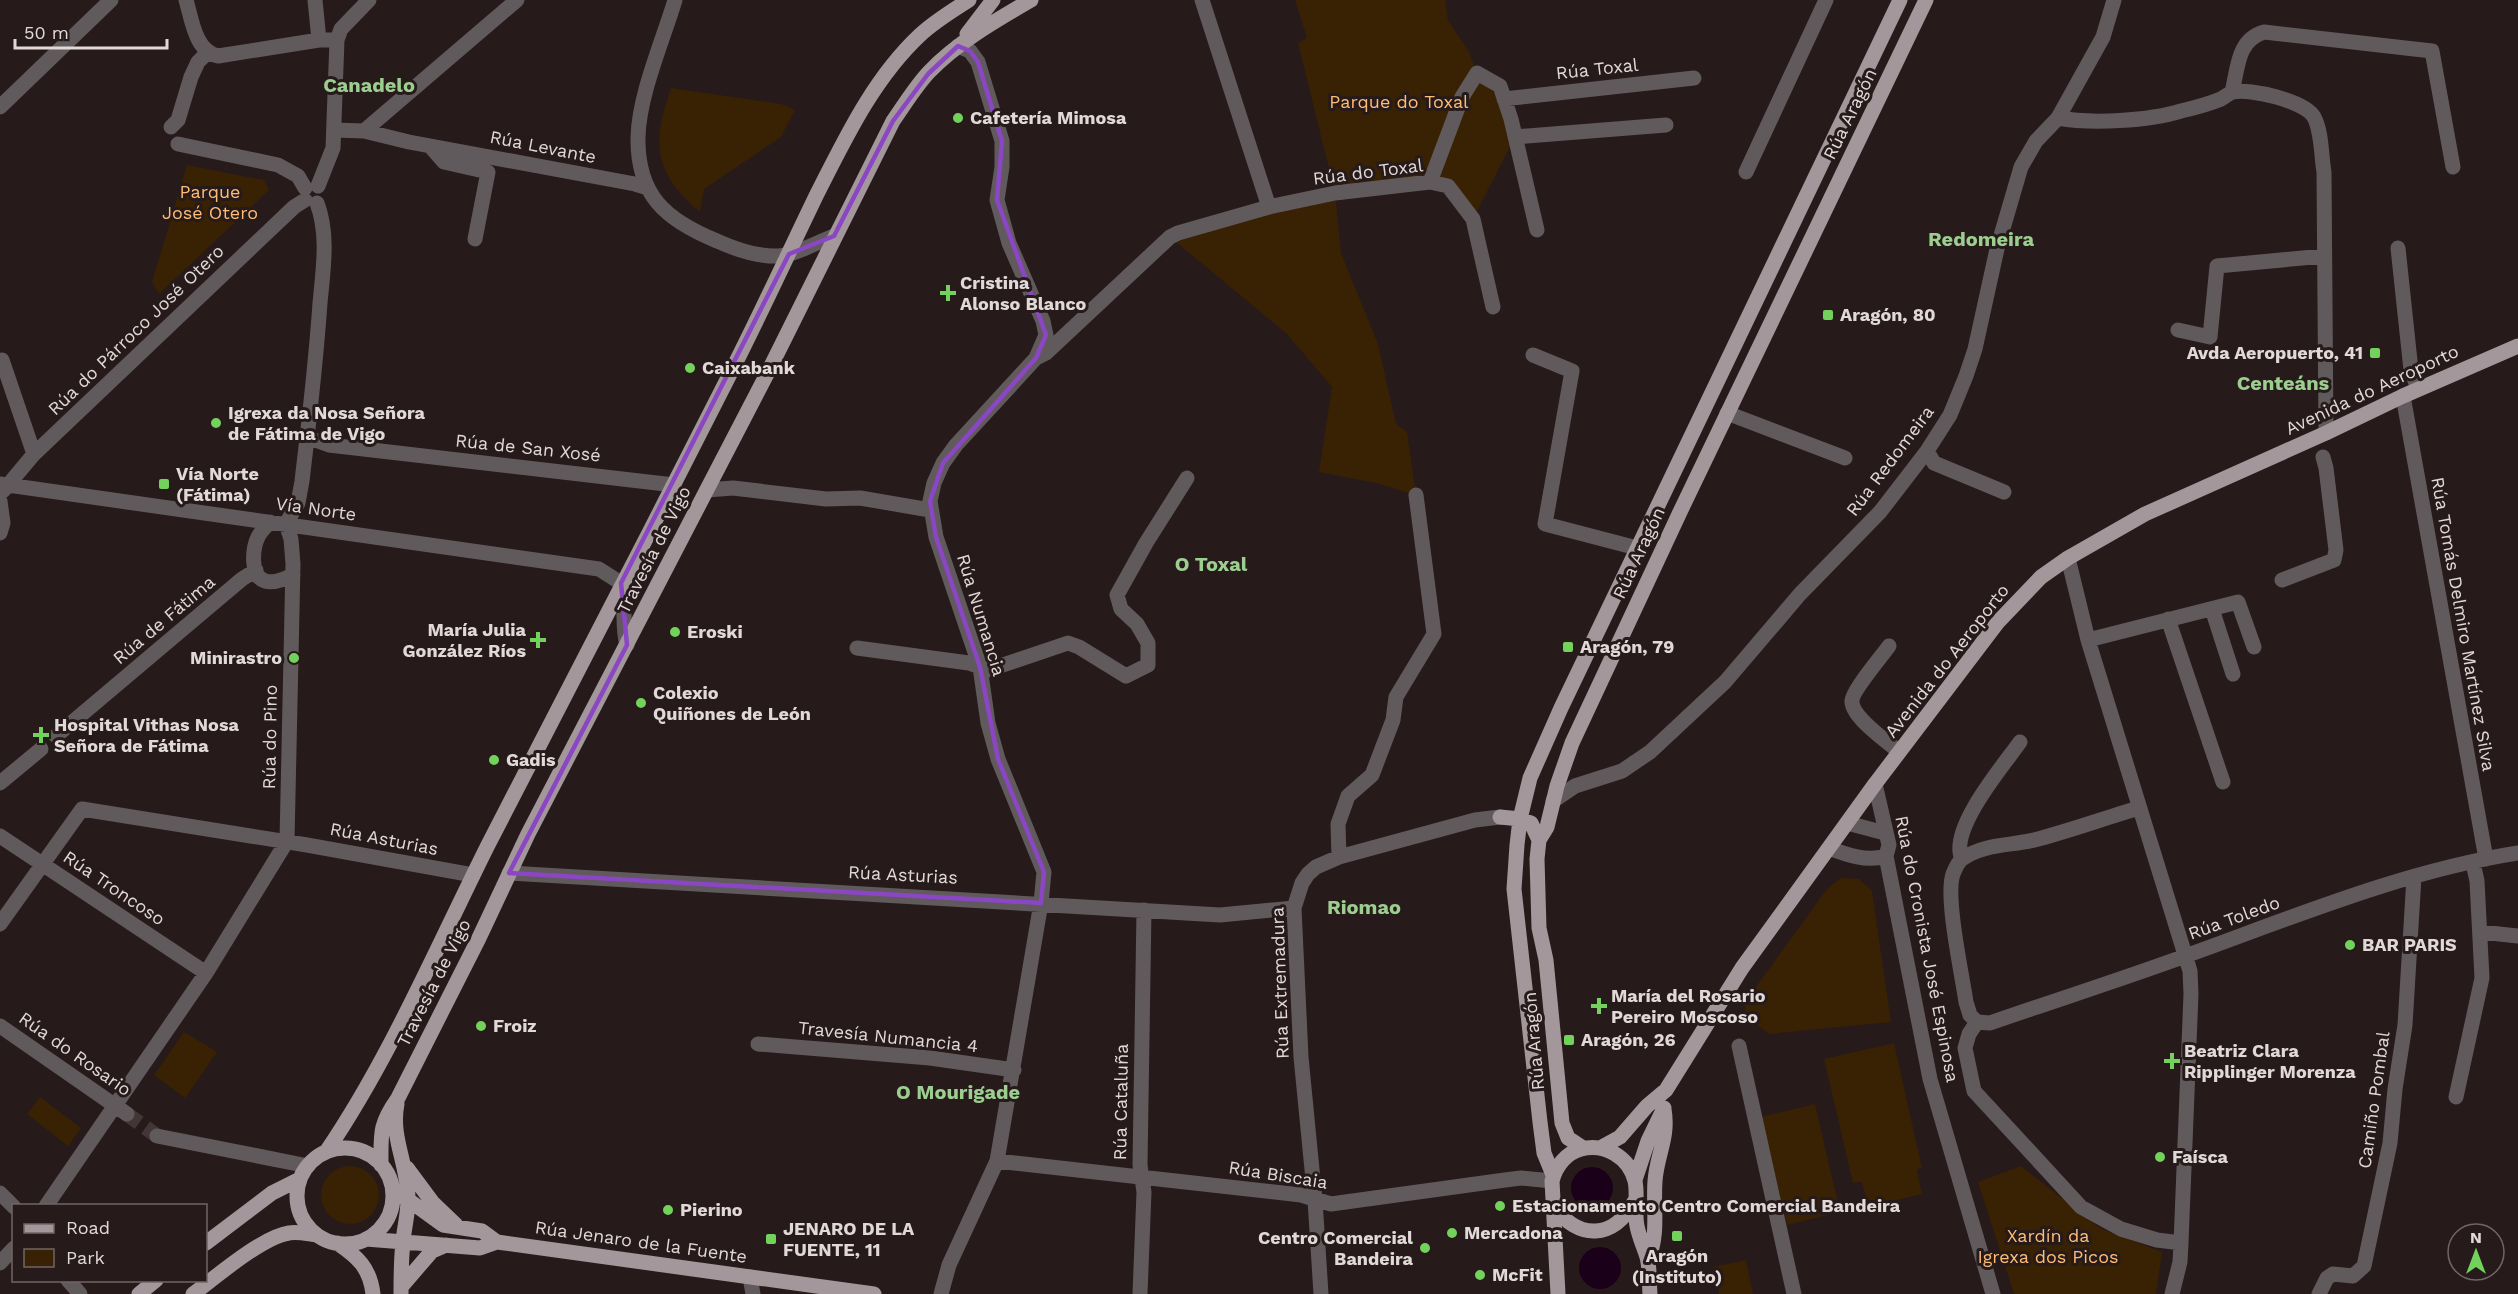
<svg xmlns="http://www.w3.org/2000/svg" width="2518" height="1294" font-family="'Work Sans',sans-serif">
  <rect width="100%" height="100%" fill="#261a1a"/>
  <!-- green -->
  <path fill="#392104" d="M 1295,0 L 1445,0 L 1448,20 L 1469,52 L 1477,73 L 1500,86 L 1515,137 L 1473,219 L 1448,186 L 1335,193 L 1341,253 L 1378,344 L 1396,424 L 1407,432 L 1416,495 L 1376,483 L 1319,472 L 1332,387 L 1287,334 L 1170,237 L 1335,193 L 1298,43 L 1307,38 Z
    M 671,88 L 781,104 L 795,110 L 781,137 L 704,189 L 700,211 C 693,208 688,201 683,196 C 650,161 657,129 671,88 Z
    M 187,165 L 264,180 L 269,190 L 159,294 L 152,282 Z
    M 1841,878 L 1859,879 L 1872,891 L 1891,1022 L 1769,1034 L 1745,1015 L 1745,1002 L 1827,889 Z
    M 184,1032 L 217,1052 L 185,1098 L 154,1075 Z
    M 1894,1043 L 1922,1168 L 1917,1170 L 1922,1194 L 1868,1207 L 1862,1182 L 1853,1183 L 1824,1059 Z
    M 40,1097 L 81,1128 L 68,1146 L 27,1114 Z
    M 1815,1104 L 1840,1212 L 1787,1225 L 1761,1117 Z
    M321 1195a29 29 0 1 1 58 0a29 29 0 1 1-58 0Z
    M 2021,1166 L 2100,1228 L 2162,1252 L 2156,1294 L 2014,1294 L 1978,1182 Z
    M 1746,1260 L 1753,1294 L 1719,1294 L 1713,1267 Z"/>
  <!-- water -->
  <path fill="#1b001a" d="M1571 1188a21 21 0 1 1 42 0a21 21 0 1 1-42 0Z
    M1579 1268a21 21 0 1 1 42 0a21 21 0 1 1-42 0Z"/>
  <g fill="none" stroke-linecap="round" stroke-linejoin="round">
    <!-- minor-tunnel -->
    <path stroke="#423736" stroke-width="15" stroke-dasharray="15 8" stroke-linecap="butt" d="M 127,1114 L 157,1136"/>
    <!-- minor -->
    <path stroke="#605a5c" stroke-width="15" d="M 186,0 C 192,20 195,51 218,56 L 319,40 L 337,40
      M 315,0 L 319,40
      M 675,0 C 663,40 639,95 638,137 C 637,196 666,220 717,241 C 737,250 757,257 778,256 C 798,254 817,242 834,236
      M 1202,0 L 1269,207
      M 2232,92 C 2238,68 2237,40 2264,32 L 2432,51 L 2453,167
      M 1504,99 L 1694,78
      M 0,107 L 111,0
      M 2058,118 C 2091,124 2149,121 2181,111 C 2194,108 2209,104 2221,99 C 2225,97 2229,93 2233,92 C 2250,88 2305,101 2314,117 C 2322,132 2321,155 2324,172 L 2326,433
      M 171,127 L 178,120 L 191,77 L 198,62 L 207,53
      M 334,130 L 364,131 L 409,142 L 635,184 L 648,188
      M 364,131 L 517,0
      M 1515,137 L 1666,125
      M 178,144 L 278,165 L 298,176 L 305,188
      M 430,146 L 444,162 L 488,172 L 475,239
      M 1746,172 L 1826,0
      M 1430,182 L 1462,97 L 1477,73 L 1500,86 L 1511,119 L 1537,230
      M 318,186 L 333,148 L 337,40 L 341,29 L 369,0
      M 2398,248 L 2411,370 L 2418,389
      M 2178,330 L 2210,337 L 2217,266 L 2324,256
      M 1533,355 L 1572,371 L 1545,524 L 1637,548
      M 1036,358 L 1046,353 L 1170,237 L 1178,233 L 1269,207 L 1335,193 L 1430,182 L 1448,186 L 1473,219 L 1493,307
      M 2,360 L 34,454
      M 2403,396 L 2486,859
      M 1727,413 L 1845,458
      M 307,437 L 329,445 L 674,485
      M 1927,451 L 1934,463 L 2004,492
      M 0,484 L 599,569 L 621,583 C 627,605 621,625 627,645
      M 707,490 L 733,488 L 826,499 L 860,498 L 930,510
      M 3,491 L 34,454 L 294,207 L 305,200
      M 0,501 L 3,523 L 0,533
      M 270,522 C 266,526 261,531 258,537 C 253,547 249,576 265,581 C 274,584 285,579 293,575
      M 2068,558 L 2088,640 L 2190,971 L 2191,994 L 2181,1243 L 2180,1262 L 2172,1294
      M 2282,580 L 2334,560 L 2336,550 L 2326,468 L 2323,457
      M 2212,609 L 2233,674
      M 2168,619 L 2223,782
      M 2088,640 L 2238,602 L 2254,647
      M 1889,646 C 1882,656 1852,691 1852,701 C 1851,717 1887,741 1899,752
      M 857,648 L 969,663 L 988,670 L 1068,643 L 1079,647 L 1126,676 L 1148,665 L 1148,643 L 1137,624 L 1121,609 L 1117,595 L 1146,543 L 1187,478
      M 56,736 L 242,579 L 256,570
      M 0,783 L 41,749
      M 1875,784 L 1889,845 L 1886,856 L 1930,1079 L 1993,1294
      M 1553,801 L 1575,786 L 1622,771 L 1650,752 L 1725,682 L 1800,594 L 1880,512 L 1927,451 L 1950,415 L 1966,376 L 1975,349 L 1997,249 L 2021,167 L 2036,141 L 2058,118 L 2103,37 L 2114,0
      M 1847,823 L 1885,833
      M 0,836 L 206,973
      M 1829,848 C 1847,855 1867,862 1886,856
      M 1339,857 L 1338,824 L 1348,796 L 1372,775 L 1393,720 L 1396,697 L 1434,634 L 1416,495
      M 1962,859 C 1948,830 2003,766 2020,742
      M 509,873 L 1220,915 L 1294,908
      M 0,924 L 82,809 L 307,845 L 473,875
      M 2481,932 L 2518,936
      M 1977,1022 L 1990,1023 C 2056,1000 2123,979 2188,955 C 2296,916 2404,871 2518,853
      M 1977,1022 L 1970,1015 L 1966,1002 C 1962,974 1945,897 1953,874 C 1955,869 1958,862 1962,859 C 1984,843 2014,846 2038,839 C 2072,830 2105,818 2139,808
      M 1977,1022 L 1969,1034 L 1965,1048 L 1974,1091 L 2081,1207 L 2121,1229 L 2157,1240 L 2181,1243
      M 0,1026 L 127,1114
      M 758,1044 L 930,1058 L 1014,1070
      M 1739,1046 L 1794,1294
      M 2456,1097 L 2482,978 L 2477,881 L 2473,863
      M 157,1136 L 308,1166
      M 997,1161 L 1301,1195 L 1331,1204 L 1505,1180 L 1521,1178 L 1552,1181
      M 0,1193 L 14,1207
      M 46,1206 L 206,973 L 287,841 L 293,564 L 291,539 L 286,524 L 298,503 L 302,481 C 309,422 316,362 320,303 C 323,270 329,235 317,203
      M 0,1263 L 14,1248
      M 750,1277 L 753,1294
      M 68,1280 L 80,1294
      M 941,1294 L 949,1265 L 997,1161 L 1041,903 L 1044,872 L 998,759 L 988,723 L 980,667 L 936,537 L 930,501 L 934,483 L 943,463 L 956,445 L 1036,358 L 1046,335 L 1043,321 L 1009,243 L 997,200 L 1002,167 L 1002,141 L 978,62 L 970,51 L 958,46
      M 1140,1294 L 1144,1192 L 1140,1165 L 1144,910
      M 1321,1294 L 1315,1200 L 1301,1057 L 1294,908 L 1302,883 L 1308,874 L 1316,867 L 1339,857 L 1475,820 L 1500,817
      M 2319,1294 L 2327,1278 L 2333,1274 L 2353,1276 L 2364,1266 L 2390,1143 L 2395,1089 L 2405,1025 L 2414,877"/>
    <!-- major -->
    <path stroke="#a4979b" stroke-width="15" d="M 967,34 L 993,0
      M 1500,817 L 1520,819 L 1531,823 L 1539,840
      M 397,1104 C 390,1138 409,1166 408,1200 C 408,1214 404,1229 403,1242 C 401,1260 401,1277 401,1294
      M 1583,1148 L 1568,1138 L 1562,1123 L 1546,960 L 1539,928 L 1537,859 L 1539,840 L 1547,827 L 1557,786 L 1572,743 L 1680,512 L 1926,0
      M 1600,1148 L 1620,1137 L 1647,1106 L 1666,1090 L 1742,968 L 1875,784 L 1998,622 L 2041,577 L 2068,558 L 2145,514 L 2326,433 L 2403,396 L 2518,346
      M297 1196a48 48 0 1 1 96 0a48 48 0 1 1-96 0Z
      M 326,1152 C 390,1058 437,947 488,845 C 569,687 652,529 732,370 C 761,313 788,254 816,196 C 845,139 873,79 920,35 C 935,21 952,11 969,0
      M 381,1165 C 381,1133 379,1125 398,1098 L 479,938 L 528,834 L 768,372 L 893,121 C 905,104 915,87 929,72 C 958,42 995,21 1031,0
      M 407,1168 L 433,1203 L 456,1225
      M 1553,1175 L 1544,1153 L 1540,1122 L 1514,889 L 1517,845 L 1520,819 L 1530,778 L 1561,708 L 1900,0
      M 1635,1180 L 1648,1141 L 1664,1108
      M 403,1196 L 443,1225 L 482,1231 L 497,1242
      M 1554,1206 C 1578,1241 1614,1239 1634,1202
      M 366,1239 L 480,1248 L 497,1242 L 874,1294
      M 206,1243 L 272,1193 L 300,1179
      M 337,1243 C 358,1257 370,1268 373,1294
      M 1648,1259 C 1659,1235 1653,1208 1655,1181 C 1657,1154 1669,1138 1664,1109
      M 401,1287 L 432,1251 L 446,1245
      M 139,1294 L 156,1280
      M 193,1294 C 216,1277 262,1237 289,1233 C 297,1231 308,1234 317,1235
      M 1558,1294 L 1552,1181 C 1556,1166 1566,1153 1581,1149 C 1605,1143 1629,1157 1635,1181 C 1638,1194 1634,1211 1637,1226 C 1639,1237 1644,1247 1647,1257 C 1650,1269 1649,1282 1650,1294"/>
  </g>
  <!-- marked area -->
  <path fill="none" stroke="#8a46c3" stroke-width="4.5" stroke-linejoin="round" d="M 958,46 L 970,51 L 978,62 L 1002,141 L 997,200 L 1046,335 L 1036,358 L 943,463 L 930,501 L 936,537 L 980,667 L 998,759 L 1044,872 L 1041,903 L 509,873 L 627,645 L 621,583 L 789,254 L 834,236 L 893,121 L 928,74 Z"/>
  <!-- markers -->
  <g fill="#73d25c" stroke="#261a1a" stroke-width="2">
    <circle cx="958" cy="118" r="6"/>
    <path d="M945 284h6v6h6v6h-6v6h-6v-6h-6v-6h6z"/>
    <rect x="1822" y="309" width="12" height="12" rx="3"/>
    <rect x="2369" y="347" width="12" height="12" rx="3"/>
    <circle cx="690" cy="368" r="6"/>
    <circle cx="216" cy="423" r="6"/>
    <rect x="158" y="478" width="12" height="12" rx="3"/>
    <circle cx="675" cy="632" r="6"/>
    <path d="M535 631h6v6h6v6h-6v6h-6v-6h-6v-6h6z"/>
    <rect x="1562" y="641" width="12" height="12" rx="3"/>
    <circle cx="294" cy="658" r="6"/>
    <circle cx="641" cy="703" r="6"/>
    <path d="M38 726h6v6h6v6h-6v6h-6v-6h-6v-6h6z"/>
    <circle cx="494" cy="760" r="6"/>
    <circle cx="2350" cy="945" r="6"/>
    <path d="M1596 997h6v6h6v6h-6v6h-6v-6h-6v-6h6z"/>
    <circle cx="481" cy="1026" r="6"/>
    <rect x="1563" y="1034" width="12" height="12" rx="3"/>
    <path d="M2169 1052h6v6h6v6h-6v6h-6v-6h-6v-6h6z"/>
    <circle cx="2160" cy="1157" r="6"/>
    <circle cx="1500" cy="1206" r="6"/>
    <circle cx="668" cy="1210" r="6"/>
    <circle cx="1452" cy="1233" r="6"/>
    <rect x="1671" y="1230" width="12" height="12" rx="3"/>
    <rect x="765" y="1233" width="12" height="12" rx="3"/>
    <circle cx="1425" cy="1248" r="6"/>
    <circle cx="1480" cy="1275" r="6"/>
  </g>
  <g text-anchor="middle" stroke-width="6" stroke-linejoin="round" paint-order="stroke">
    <!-- street labels -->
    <g font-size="18" fill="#e1d9d8" stroke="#261a1a">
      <text transform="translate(1597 69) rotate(-6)" y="6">Rúa Toxal</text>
      <text transform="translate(1850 114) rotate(-64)" y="6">Rúa Aragón</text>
      <text transform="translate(543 147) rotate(11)" y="6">Rúa Levante</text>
      <text transform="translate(1368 172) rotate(-7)" y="6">Rúa do Toxal</text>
      <text transform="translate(136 330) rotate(-44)" y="6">Rúa do Párroco José Otero</text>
      <text transform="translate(2372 390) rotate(-25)" y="6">Avenida do Aeroporto</text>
      <text transform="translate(528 448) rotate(6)" y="6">Rúa de San Xosé</text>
      <text transform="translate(1890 461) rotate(-53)" y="6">Rúa Redomeira</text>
      <text transform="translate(316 509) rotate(8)" y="6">Vía Norte</text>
      <text transform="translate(654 550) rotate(-63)" y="6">Travesía de Vigo</text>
      <text transform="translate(1639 553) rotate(-65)" y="6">Rúa Aragón</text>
      <text transform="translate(981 615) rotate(73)" y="6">Rúa Numancia</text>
      <text transform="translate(164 620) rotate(-40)" y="6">Rúa de Fátima</text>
      <text transform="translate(2463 624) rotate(80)" y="6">Rúa Tomás Delmiro Martínez Silva</text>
      <text transform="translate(1947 661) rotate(-52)" y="6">Avenida do Aeroporto</text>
      <text transform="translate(270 737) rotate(-89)" y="6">Rúa do Pino</text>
      <text transform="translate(384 839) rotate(11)" y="6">Rúa Asturias</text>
      <text transform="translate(903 875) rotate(3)" y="6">Rúa Asturias</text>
      <text transform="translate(114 888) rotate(34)" y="6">Rúa Troncoso</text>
      <text transform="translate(2234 918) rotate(-20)" y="6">Rúa Toledo</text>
      <text transform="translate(1927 949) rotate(79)" y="6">Rúa do Cronista José Espinosa</text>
      <text transform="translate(434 983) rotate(-63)" y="6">Travesía de Vigo</text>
      <text transform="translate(1280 983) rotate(-92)" y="6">Rúa Extremadura</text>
      <text transform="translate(888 1037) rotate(6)" y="6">Travesía Numancia 4</text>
      <text transform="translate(1534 1041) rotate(-95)" y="6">Rúa Aragón</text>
      <text transform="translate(75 1054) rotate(35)" y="6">Rúa do Rosario</text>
      <text transform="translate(2374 1100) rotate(-82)" y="6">Camiño Pombal</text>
      <text transform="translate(1121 1102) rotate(-89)" y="6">Rúa Cataluña</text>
      <text transform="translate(1278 1175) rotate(9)" y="6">Rúa Biscaia</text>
      <text transform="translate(641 1242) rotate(8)" y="6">Rúa Jenaro de la Fuente</text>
    </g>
    <!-- park labels -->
    <g font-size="18" fill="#febd76" stroke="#261a1a">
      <text x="1399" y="108">Parque do Toxal</text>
      <text x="210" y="198">Parque<tspan x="210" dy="21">José Otero</tspan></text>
      <text x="2048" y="1242">Xardín da<tspan x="2048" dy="21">Igrexa dos Picos</tspan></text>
    </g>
    <!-- poi labels -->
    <g font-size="18" font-weight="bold" fill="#e1d9d8" stroke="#261a1a" text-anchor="start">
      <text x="970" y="124">Cafetería Mimosa</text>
      <text x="960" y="289">Cristina<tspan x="960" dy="21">Alonso Blanco</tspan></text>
      <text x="1840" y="321">Aragón, 80</text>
      <text x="2363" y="359" text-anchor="end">Avda Aeropuerto, 41</text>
      <text x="702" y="374">Caixabank</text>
      <text x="228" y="419">Igrexa da Nosa Señora<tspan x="228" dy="21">de Fátima de Vigo</tspan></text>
      <text x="176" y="480">Vía Norte<tspan x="176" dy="21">(Fátima)</tspan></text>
      <text x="526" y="636" text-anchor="end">María Julia<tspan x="526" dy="21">González Ríos</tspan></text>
      <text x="687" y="638">Eroski</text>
      <text x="1580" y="653">Aragón, 79</text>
      <text x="282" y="664" text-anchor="end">Minirastro</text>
      <text x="653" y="699">Colexio<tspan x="653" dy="21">Quiñones de León</tspan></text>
      <text x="54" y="731">Hospital Vithas Nosa<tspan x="54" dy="21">Señora de Fátima</tspan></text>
      <text x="506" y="766">Gadis</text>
      <text x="2362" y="951">BAR PARIS</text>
      <text x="1611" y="1002">María del Rosario<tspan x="1611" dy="21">Pereiro Moscoso</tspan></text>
      <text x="493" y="1032">Froiz</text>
      <text x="1581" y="1046">Aragón, 26</text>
      <text x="2184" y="1057">Beatriz Clara<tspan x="2184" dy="21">Ripplinger Morenza</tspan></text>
      <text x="2172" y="1163">Faísca</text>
      <text x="1512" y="1212">Estacionamento Centro Comercial Bandeira</text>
      <text x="680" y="1216">Pierino</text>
      <text x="783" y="1235">JENARO DE LA<tspan x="783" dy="21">FUENTE, 11</tspan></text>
      <text x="1464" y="1239">Mercadona</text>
      <text x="1413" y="1244" text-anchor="end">Centro Comercial<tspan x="1413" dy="21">Bandeira</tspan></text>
      <text x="1677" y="1262" text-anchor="middle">Aragón<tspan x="1677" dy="21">(Instituto)</tspan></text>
      <text x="1492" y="1281">McFit</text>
    </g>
    <!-- neighbourhood labels -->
    <g font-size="20" font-weight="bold" fill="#9cce90" stroke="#261a1a">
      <text x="369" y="92">Canadelo</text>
      <text x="1981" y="246">Redomeira</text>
      <text x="2283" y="390">Centeáns</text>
      <text x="1211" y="571">O Toxal</text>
      <text x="1364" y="914">Riomao</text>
      <text x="958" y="1099">O Mourigade</text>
    </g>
  </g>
  <!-- legend -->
  <rect x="12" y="1204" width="195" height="78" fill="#261a1a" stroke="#716666" stroke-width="1.5"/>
  <rect x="24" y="1224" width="30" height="9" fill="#a4979b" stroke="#716666" stroke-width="1.5"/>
  <text x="66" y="1234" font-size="18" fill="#e1d9d8">Road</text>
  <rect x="24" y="1249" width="30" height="18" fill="#392104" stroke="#716666" stroke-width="1.5"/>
  <text x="66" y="1264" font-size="18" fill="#e1d9d8">Park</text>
  <!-- north arrow -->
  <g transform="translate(2476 1252)"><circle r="28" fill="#261a1a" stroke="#716666" stroke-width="1.5"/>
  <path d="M0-4.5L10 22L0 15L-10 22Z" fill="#73d25c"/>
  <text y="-9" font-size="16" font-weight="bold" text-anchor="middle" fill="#e1d9d8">N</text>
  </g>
  <!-- scale -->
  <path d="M15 39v9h152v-9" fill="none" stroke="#e1d9d8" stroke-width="3"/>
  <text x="24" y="39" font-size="18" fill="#e1d9d8" stroke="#261a1a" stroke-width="4.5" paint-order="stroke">50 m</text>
</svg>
